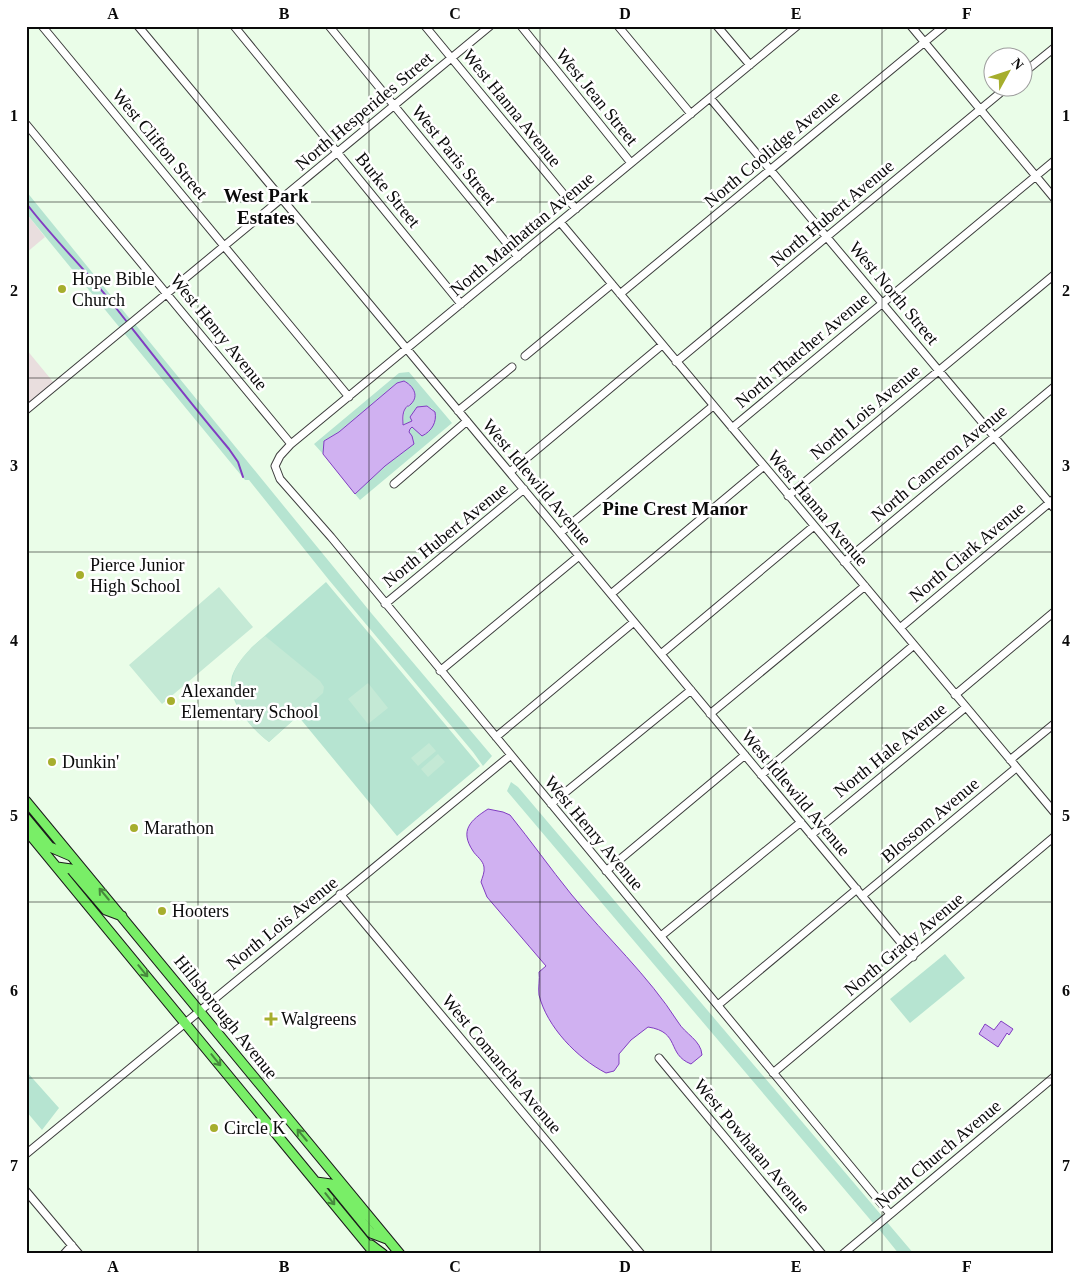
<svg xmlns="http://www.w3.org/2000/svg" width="1080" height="1280" font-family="'Times New Roman',serif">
  <rect width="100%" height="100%" fill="#eafde8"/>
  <!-- industrial -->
  <path fill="#e9dede" d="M 26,213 L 45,237 L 26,253 Z
    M 26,349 L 54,383 L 26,405 Z"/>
  <!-- green -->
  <path fill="#b6e4d1" d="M 26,191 L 130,319 L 120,328 L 26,213 Z
    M 135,324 L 372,614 L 492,756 L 483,766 L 473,752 L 329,580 L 249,480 L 245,480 L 124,333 Z
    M 409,372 L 452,423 L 360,500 L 355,494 L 385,466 L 413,444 C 411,438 406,432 412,427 L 417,431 L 433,409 L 427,406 L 412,421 L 403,425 L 404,413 L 406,407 L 410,405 L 404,381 L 397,383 L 339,432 L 324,441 L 323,454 L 314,444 L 399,373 Z
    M 326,582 L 480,766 L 397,836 L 298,716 L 269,742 C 252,729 225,700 232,676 C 236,665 244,656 252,647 Z
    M 511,782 L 518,787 L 882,1216 L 873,1223 L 507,791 Z
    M 945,954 L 965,978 L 910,1023 L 890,999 Z
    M 26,1071 L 59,1108 L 42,1130 L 26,1111 Z
    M 886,1221 L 914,1254 L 899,1254 L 878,1228 Z"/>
  <!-- pitch -->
  <path fill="#c4e9d5" d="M 219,587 L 253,627 L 162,704 L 129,665 Z
    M 265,636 L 320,681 L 324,687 L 323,693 L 269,742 C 256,732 247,722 239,707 C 221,676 241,656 265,636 Z
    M 368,683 L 388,708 L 368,724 L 348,699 Z
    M 429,743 L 436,751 L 418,766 L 411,758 Z
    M 438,754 L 445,762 L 428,777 L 421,769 Z"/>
  <!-- water -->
  <path fill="#d0b1f1" stroke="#813dc2" d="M 404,381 C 412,385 420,395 411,404 C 406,409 409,403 405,409 C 402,414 403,420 403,425 L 412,421 L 410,417 L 417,407 L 427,406 L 435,412 C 437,422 432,431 422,436 L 412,427 L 410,429 L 409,432 L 412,436 L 414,444 L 385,466 L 355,494 L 323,454 L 324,441 L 339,432 L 397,383 Z
    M 488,809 L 503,812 L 510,815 C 531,841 550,868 571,894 C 606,937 648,975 678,1022 C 685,1034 701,1040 702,1055 L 691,1064 C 666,1054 681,1032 648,1027 L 631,1040 L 619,1054 L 619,1064 L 614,1071 L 606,1073 C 577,1058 547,1027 539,995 C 538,987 540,979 539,972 L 546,966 L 487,897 L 481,882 C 482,878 485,872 484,867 C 483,860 476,856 473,851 C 459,830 471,820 488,809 Z
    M 1001,1021 L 1013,1029 L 1009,1035 L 1007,1033 L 998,1047 L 979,1034 L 985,1024 L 994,1030 Z"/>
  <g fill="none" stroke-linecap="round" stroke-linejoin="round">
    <!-- stream -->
    <path stroke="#813dc2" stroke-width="2" d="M 26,203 C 54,240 88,272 116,308 C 153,355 190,403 229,449 L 238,462 L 243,477"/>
    <defs>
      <path id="minor" d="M 42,26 L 349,397
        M 138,26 L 913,957
        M 234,26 L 461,304
        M 329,26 L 518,257
        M 425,26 L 576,209
        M 521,26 L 631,163
        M 618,26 L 691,114
        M 717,26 L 750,65
        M 797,26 L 291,444 L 280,456 L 275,466 L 280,479 L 331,537 L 890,1214
        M 911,26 L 1054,198
        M 1022,74 L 1054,48
        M 710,98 L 1054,508
        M 26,124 L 291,444
        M 560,222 L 1054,812
        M 620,294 L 944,26
        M 525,356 L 612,284
        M 676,362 L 1006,88
        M 26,410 L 490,26
        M 458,411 L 512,367
        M 732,428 L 1054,161
        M 510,472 L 662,345
        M 394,484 L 467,421
        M 788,496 L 1054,275
        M 560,533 L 713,406
        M 844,562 L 1054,387
        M 611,594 L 764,466
        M 385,604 L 524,489
        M 900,628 L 1054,499
        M 661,654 L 814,526
        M 440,671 L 579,556
        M 955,695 L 1054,612
        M 710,714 L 865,586
        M 496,737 L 634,622
        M 1010,760 L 1054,724
        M 761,775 L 914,645
        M 551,804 L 691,690
        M 811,835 L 966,707
        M 606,871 L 745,755
        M 340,894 L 641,1254
        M 862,896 L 1016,768
        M 661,936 L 801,822
        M 718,1005 L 857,889
        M 659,1058 L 822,1254
        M 773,1073 L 1054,837
        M 26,1154 L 511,755
        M 26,1191 L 79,1254
        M 64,1254 L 72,1245
        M 843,1254 L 1054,1077"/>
      <path id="major" d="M 26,801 L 400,1254
        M 26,818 L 50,847 L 71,856
        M 26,830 L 375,1254
        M 57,867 L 71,869 L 106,910 L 122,916
        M 316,1182 L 331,1184 L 371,1233 L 387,1239
        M 371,1245 L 383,1254"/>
    </defs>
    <!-- minor casing -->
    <use href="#minor" stroke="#3d3d3d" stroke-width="9"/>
    <!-- major casing -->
    <use href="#major" stroke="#1b1b1b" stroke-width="11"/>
    <!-- minor -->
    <use href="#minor" stroke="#fff" stroke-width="7"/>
    <!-- major -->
    <use href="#major" stroke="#79ee67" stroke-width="9"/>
  </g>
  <!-- one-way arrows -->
  <defs><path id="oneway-shaft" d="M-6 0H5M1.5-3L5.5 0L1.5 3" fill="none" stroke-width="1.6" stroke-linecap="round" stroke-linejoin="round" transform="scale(1.25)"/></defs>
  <g stroke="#47873d">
    <use href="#oneway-shaft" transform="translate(104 894) rotate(-130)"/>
    <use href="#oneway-shaft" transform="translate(143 971) rotate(51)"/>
    <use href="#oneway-shaft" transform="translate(216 1060) rotate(51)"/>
    <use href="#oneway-shaft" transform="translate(302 1135) rotate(-130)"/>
    <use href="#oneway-shaft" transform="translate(330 1199) rotate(51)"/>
  </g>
  <!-- grid -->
  <path fill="none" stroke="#0a0a0a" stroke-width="1" stroke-opacity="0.55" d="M 198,26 L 198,1254M 369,26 L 369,1254M 540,26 L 540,1254M 711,26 L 711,1254M 882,26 L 882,1254M 26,202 L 1054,202M 26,378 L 1054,378M 26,552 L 1054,552M 26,728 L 1054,728M 26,902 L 1054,902M 26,1078 L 1054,1078"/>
  <!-- markers -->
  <g fill="#a6ae2d" stroke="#fff" stroke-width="2">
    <circle cx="62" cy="289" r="5"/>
    <circle cx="80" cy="575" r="5"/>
    <circle cx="171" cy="701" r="5"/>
    <circle cx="52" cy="762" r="5"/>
    <circle cx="134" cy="828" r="5"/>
    <circle cx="162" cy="911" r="5"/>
    <path d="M268.5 1011.5h5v5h5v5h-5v5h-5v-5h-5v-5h5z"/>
    <circle cx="214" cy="1128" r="5"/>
  </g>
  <g text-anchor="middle" stroke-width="5" stroke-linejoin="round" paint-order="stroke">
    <!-- street labels -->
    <g font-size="18" fill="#0a0a0a" stroke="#fff">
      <text transform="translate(597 97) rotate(51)" y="6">West Jean Street</text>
      <text transform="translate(512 108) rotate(51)" y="6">West Hanna Avenue</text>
      <text transform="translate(364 111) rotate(-40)" y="6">North Hesperides Street</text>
      <text transform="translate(160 144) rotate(50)" y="6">West Clifton Street</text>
      <text transform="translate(772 149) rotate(-40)" y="6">North Coolidge Avenue</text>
      <text transform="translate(454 155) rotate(51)" y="6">West Paris Street</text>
      <text transform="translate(388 190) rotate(51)" y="6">Burke Street</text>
      <text transform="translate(832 213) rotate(-40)" y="6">North Hubert Avenue</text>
      <text transform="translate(522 234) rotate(-40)" y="6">North Manhattan Avenue</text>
      <text transform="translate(894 293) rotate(50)" y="6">West North Street</text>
      <text transform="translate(219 332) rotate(51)" y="6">West Henry Avenue</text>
      <text transform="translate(802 350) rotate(-40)" y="6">North Thatcher Avenue</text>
      <text transform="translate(865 412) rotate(-40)" y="6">North Lois Avenue</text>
      <text transform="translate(939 463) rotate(-40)" y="6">North Cameron Avenue</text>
      <text transform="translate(537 482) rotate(50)" y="6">West Idlewild Avenue</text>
      <text transform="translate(818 508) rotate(50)" y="6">West Hanna Avenue</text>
      <text transform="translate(445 535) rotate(-39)" y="6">North Hubert Avenue</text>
      <text transform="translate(967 552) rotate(-40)" y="6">North Clark Avenue</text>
      <text transform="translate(890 750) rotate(-39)" y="6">North Hale Avenue</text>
      <text transform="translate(796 793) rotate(50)" y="6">West Idlewild Avenue</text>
      <text transform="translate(930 820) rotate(-40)" y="6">Blossom Avenue</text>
      <text transform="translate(594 833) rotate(50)" y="6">West Henry Avenue</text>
      <text transform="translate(282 923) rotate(-39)" y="6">North Lois Avenue</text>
      <text transform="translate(904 944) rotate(-40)" y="6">North Grady Avenue</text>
      <text transform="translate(226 1017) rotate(51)" y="6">Hillsborough Avenue</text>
      <text transform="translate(502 1064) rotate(50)" y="6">West Comanche Avenue</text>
      <text transform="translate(752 1146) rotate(50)" y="6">West Powhatan Avenue</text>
      <text transform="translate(938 1154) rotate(-40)" y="6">North Church Avenue</text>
    </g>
    <!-- poi labels -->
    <g font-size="18" fill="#0a0a0a" stroke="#fff" text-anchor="start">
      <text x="72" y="285">Hope Bible<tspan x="72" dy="21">Church</tspan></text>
      <text x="90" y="571">Pierce Junior<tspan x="90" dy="21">High School</tspan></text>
      <text x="181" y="697">Alexander<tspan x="181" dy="21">Elementary School</tspan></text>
      <text x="62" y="768">Dunkin'</text>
      <text x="144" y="834">Marathon</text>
      <text x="172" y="917">Hooters</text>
      <text x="281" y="1025">Walgreens</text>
      <text x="224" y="1134">Circle K</text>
    </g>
    <!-- neighbourhood labels -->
    <g font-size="19" font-weight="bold" fill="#0a0a0a" stroke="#fff">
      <text x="266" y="202">West Park<tspan x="266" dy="22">Estates</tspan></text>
      <text x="675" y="515">Pine Crest Manor</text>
    </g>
  </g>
  <!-- border -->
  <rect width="1080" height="1280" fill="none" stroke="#ffffff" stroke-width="55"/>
  <!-- north arrow -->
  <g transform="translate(1008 72) rotate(50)"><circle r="24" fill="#ffffff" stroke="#9d9d9d"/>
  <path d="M0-4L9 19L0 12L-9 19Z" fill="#a6ae2d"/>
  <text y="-8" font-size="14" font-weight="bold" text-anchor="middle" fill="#0a0a0a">N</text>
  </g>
  <rect x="28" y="28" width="1024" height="1224" fill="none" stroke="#0a0a0a" stroke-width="2"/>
  <g font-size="16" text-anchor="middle" font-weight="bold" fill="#0a0a0a">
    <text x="113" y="19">A</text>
    <text x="284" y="19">B</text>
    <text x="455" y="19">C</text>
    <text x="625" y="19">D</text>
    <text x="796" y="19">E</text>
    <text x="967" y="19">F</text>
    <text x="14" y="121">1</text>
    <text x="1066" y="121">1</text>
    <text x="14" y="296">2</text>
    <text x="1066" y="296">2</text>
    <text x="14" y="471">3</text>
    <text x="1066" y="471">3</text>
    <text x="14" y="646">4</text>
    <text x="1066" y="646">4</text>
    <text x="14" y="821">5</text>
    <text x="1066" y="821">5</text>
    <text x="14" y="996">6</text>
    <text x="1066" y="996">6</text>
    <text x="14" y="1171">7</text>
    <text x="1066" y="1171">7</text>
    <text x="113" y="1272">A</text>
    <text x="284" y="1272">B</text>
    <text x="455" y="1272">C</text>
    <text x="625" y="1272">D</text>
    <text x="796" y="1272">E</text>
    <text x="967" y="1272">F</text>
  </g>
</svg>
